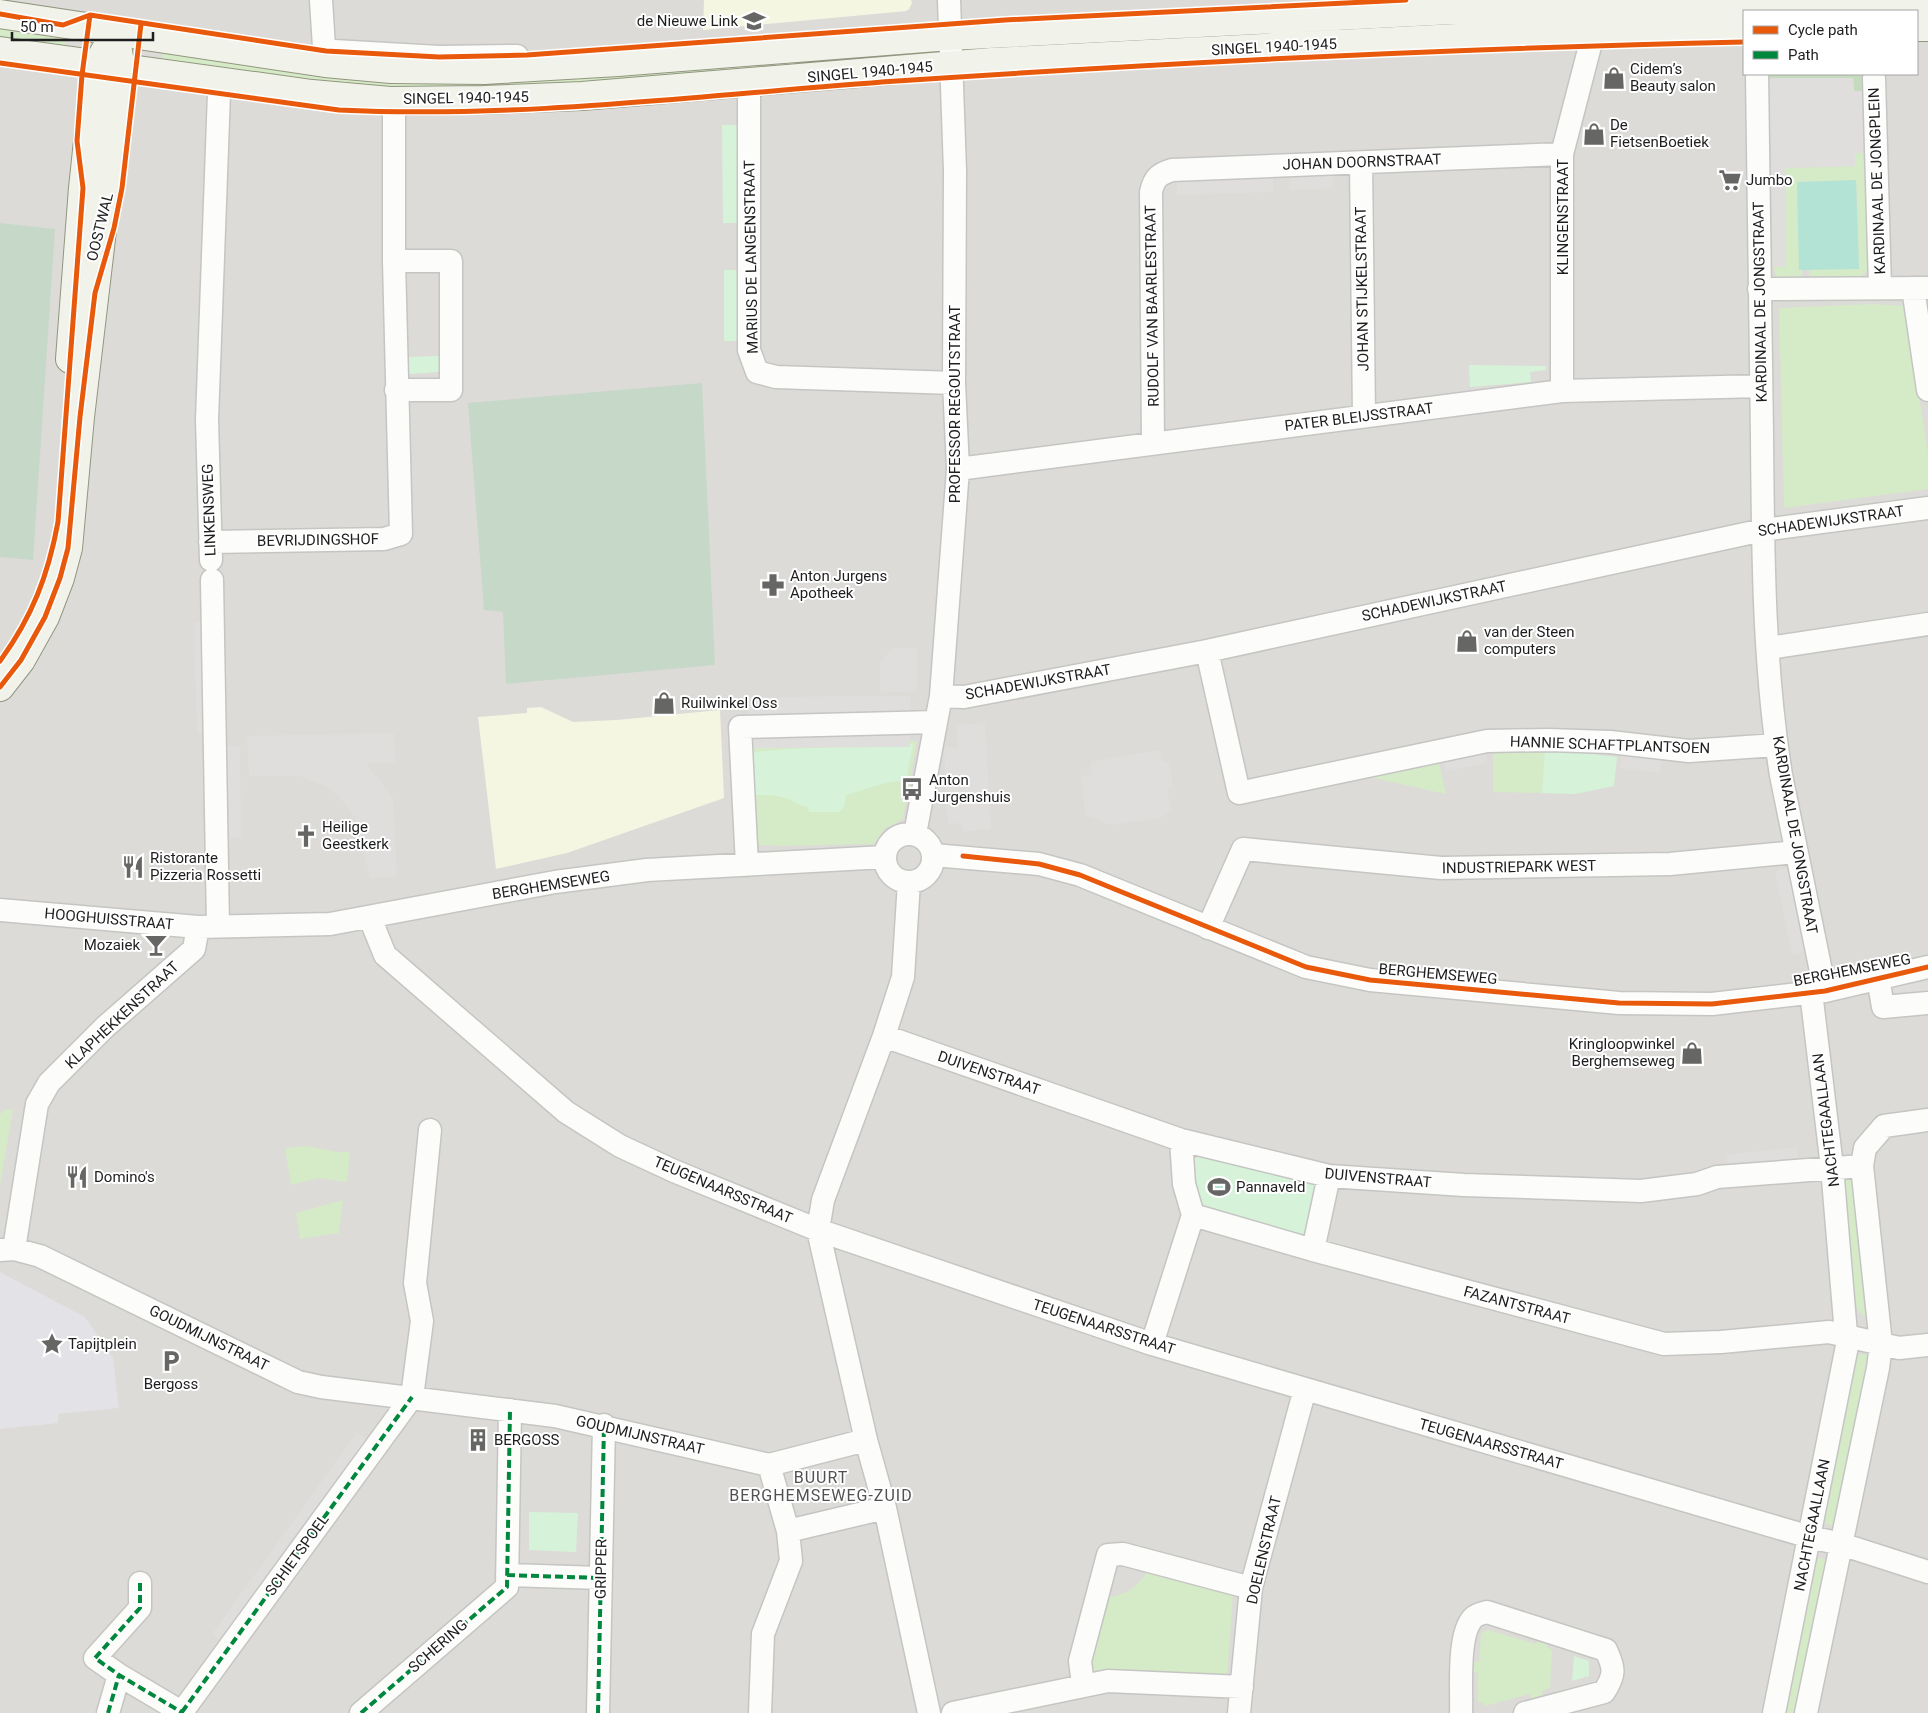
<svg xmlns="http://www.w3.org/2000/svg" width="1928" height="1713" font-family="Roboto,sans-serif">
  <rect width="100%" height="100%" fill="#edece7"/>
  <!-- residential -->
  <path fill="#dcdbd8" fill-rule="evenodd" d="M 0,0 L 1928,0 L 1928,1713 L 0,1713 ZM 1744,11 L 1917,11 L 1917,74 L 1744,74 Z"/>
  <!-- education -->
  <path fill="#f5f6e2" d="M 704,0 L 911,0 L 912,3 L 909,9 L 906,11 L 703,30 Z
    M 541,707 L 573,722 L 617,720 L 720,710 L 724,798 L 567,853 L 496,869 L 478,717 L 527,713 L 527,708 Z"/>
  <!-- grass -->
  <path fill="#d5eac7" d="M 0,24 L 64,35 L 65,44 L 61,51 L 0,43 Z
    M 905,45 L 906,61 L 415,96 L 161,65 L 163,52 L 324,75 Z
    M 1855,153 L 1869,153 L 1867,271 L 1859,278 L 1809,279 L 1809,269 L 1859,268 L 1856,180 L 1799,270 L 1802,269 L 1802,279 L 1777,277 L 1773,267 L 1786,267 L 1785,168 L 1855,166 Z
    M 1871,304 L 1905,306 L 1928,454 L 1928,489 L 1784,508 L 1779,308 Z
    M 917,741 L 903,819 L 885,828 L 874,844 L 780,846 L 749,844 L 744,748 L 786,744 Z
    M 1545,749 L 1542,793 L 1493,792 L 1493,752 Z
    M 1438,758 L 1446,794 L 1360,775 Z
    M 13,1109 L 0,1186 L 0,1114 L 4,1110 Z
    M 307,1146 L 337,1152 L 350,1152 L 347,1182 L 319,1178 L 291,1185 L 285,1148 Z
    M 1855,1178 L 1872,1316 L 1864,1316 L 1857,1310 L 1840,1179 Z
    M 343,1200 L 339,1233 L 300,1239 L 296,1213 Z
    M 1855,1354 L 1873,1355 L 1837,1527 L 1820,1522 Z
    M 1813,1557 L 1830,1560 L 1799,1713 L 1780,1713 Z
    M 1148,1570 L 1233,1594 L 1227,1677 L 1098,1674 L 1091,1670 L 1090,1658 L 1107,1597 C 1127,1595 1138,1587 1148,1570 Z
    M 1488,1630 L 1536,1644 L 1539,1635 L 1549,1639 L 1547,1647 L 1552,1650 L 1550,1688 L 1542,1691 L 1544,1701 L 1533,1703 L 1530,1694 L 1485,1706 L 1482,1702 L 1478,1702 L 1478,1673 L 1469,1671 L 1469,1662 L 1479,1662 L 1481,1633 Z"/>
  <!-- forest -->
  <path fill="#c5dbbd" d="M 1770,74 L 1869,74 L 1869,91 L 1854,91 L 1853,78 L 1770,78 Z"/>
  <!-- cemetery -->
  <path fill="#c6d8c8" d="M 0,223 L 55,229 L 33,560 L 0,557 Z
    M 702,383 L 715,665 L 506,684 L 503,612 L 484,610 L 468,403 Z"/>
  <!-- park -->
  <path fill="#d6f3d9" d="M 722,125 L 737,125 L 738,223 L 723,223 Z
    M 724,270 L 739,270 L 739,341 L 724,341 Z
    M 440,356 L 441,367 L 438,372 L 410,374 L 407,371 L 407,357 Z
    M 1469,365 L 1546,366 L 1546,370 L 1530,372 L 1531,382 L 1470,387 Z
    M 913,744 L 906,781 C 884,780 866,790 846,795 L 844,807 L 839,812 L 809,812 L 808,807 C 798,806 793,801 785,798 C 774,794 762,795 751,795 L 748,753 L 787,749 Z
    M 1545,749 L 1617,757 L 1614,786 L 1575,794 L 1542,793 Z
    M 1202,1155 L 1318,1185 L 1308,1237 L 1208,1212 L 1201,1204 L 1190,1163 L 1194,1159 Z
    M 529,1512 L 578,1513 L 576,1552 L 529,1550 Z
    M 1574,1656 L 1589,1661 L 1589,1676 L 1572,1681 Z"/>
  <!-- pitch -->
  <path fill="#b3e3d4" d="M 1856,180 L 1859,269 L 1799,270 L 1797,182 Z
    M 1224,1177 L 1230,1187 L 1216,1196 L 1209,1186 Z"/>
  <!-- parking -->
  <path fill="#dfdedc" d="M 1770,78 L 1853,78 L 1854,91 L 1869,91 L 1869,153 L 1855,153 L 1855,166 L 1785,168 L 1786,267 L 1773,267 Z
    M 1332,172 L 1333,188 L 1290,190 L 1289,174 Z
    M 1273,176 L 1273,192 L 1177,195 L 1177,179 Z
    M 194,622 L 208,622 L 211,733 L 197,733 Z
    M 893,648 L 917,648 L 917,691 L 880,693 L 880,662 Z
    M 910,696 L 910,747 L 748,748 L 748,697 Z
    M 985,723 L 991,829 L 963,831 L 962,823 L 948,824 L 944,748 L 958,747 L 956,725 Z
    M 394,733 L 395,763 L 366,763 L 393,798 L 397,877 L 370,878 L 355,817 L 339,796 L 327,787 L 300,776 L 249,776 L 247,736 Z
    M 225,746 L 240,746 L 241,838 L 226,838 Z
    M 1486,748 L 1486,763 L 1446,771 L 1443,756 Z
    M 1160,750 L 1163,762 L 1169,762 L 1173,788 L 1167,789 L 1171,809 L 1160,818 L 1112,825 L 1086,816 L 1080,776 L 1092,775 L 1091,762 Z
    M 1622,751 L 1662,756 L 1660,773 L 1620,768 Z
    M 1789,868 L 1806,952 L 1792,955 L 1775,871 Z
    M 1928,982 L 1928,994 L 1895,996 L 1894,985 Z
    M 1797,1147 L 1799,1164 L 1728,1172 L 1726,1155 Z
    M 357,1432 L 369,1440 L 224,1643 L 212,1634 Z"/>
  <!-- plaza -->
  <path fill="#e3e2e6" d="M 0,1272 L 85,1317 L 113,1358 L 119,1408 L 58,1414 L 58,1423 L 0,1429 Z"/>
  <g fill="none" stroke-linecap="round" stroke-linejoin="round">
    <defs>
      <path id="street" d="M 321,0 L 325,63
        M 334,51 L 439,57 L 517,56
        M 1757,74 C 1758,194 1760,315 1762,436 C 1763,548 1763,663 1781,775 L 1825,991
        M 1874,78 L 1880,288
        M 749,94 L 749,350 L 757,372 L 776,377 L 954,383
        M 1361,163 L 1364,416
        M 394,261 L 451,261 L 451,390 L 396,390
        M 1913,288 L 1928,390
        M 1759,289 L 1928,288
        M 1562,391 L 1562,154 L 1590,46
        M 1153,442 L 1151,192 C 1154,178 1159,174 1172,170 L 1562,154
        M 958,469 L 1562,391 L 1761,386
        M 210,542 L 384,539 L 401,534 L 394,261 L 394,113
        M 211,560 L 207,420 L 219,93
        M 212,580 L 218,926
        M 1769,648 L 1928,624
        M 1207,651 L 1239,793 L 1487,741 L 1548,740 L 1610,742 L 1689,751 L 1776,745
        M 941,696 L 964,697 L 1207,651 L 1763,530 L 1928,508
        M 915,834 L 941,696 L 958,469 L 954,383 L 955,171 L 949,0
        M885 858a24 24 0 1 1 48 0a24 24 0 1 1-48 0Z
        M 933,855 L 1039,864 L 1080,875 L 1306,967 L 1370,980 L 1619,1003 L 1712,1004 L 1825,991 L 1928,967
        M 747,865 L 740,727 L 936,722
        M 909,882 L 903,977 L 884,1036 L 823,1200 L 818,1230 L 866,1440 L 885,1508 L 929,1713
        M 0,910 L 198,927 L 330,924 L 555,882 L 647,870 L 885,857
        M 370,918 L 385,955 L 566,1112 L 620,1146 L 674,1171 L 818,1230 L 1152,1344 L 1810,1537 L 1841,1544 L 1928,1572
        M 1208,928 L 1243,849 L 1441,868 L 1670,864 L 1796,852
        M 1878,978 L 1883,1007 L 1928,1003
        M 884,1036 L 1181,1140 L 1329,1176 L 1464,1185 L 1641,1191 L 1697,1184 L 1717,1177 L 1862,1166
        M 1193,1215 L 1313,1250 L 1664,1344 L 1721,1342 L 1829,1332 L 1899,1348 L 1928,1345
        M 14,1249 L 37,1104 L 49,1083 L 105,1027 L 194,949 L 198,927
        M 0,1250 L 14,1249 L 40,1256 L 298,1382 L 321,1387 L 555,1416 L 769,1465 L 866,1440
        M 1313,1250 L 1329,1176
        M 1152,1344 L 1193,1215 L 1184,1184 L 1181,1140
        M 788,1531 L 885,1508
        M 507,1575 L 601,1578
        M 140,1583 L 140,1608 L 95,1658 L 119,1675 L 183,1713
        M 1083,1685 L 1080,1661 L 1108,1555 L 1123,1554 L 1251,1588
        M 182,1712 L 412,1397 L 422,1321 L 415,1283 L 430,1130
        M 108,1713 L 119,1675
        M 361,1713 L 507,1587 L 510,1410
        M 598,1713 L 604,1425
        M 760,1713 L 763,1634 L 791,1561 L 788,1531 L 769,1465
        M 953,1713 L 1108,1681 L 1242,1687
        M 1239,1713 L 1251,1588 L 1305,1389
        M 1461,1713 C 1462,1689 1457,1635 1473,1618 C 1477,1614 1483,1613 1487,1612 L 1606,1650 C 1615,1669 1615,1675 1604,1692 L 1525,1713
        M 1774,1713 L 1847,1346 L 1832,1167 L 1811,992
        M 1806,1713 L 1878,1368 L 1881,1344 L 1862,1166 L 1865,1148 L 1884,1126 L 1928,1120"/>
      <path id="secondary" d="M 0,14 L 325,63 L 391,69 L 484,70 L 618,62 L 950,36 L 1452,10 L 1928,0
        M 1917,27 L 1928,27
        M 0,51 L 312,94 L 390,101 L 483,100 L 582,96 L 992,62 L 1476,37 L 1744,30
        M 70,359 L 83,188 L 96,66 L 105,51
        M 0,687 L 21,660 L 45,617 L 60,578 L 68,548 L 80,417 L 121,69 L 118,51"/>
    </defs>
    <!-- street casing -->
    <use href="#street" stroke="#c5c5c3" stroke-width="25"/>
    <!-- secondary casing -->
    <use href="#secondary" stroke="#92967f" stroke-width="30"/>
    <!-- street -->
    <use href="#street" stroke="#fcfcfb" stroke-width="22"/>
    <!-- secondary -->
    <use href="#secondary" stroke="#f1f3ea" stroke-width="28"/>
    <!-- quiet -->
    <path stroke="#00873e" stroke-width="4" stroke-dasharray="8 4" stroke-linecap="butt" d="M 507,1575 L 601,1578
      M 140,1583 L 140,1608 L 95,1658 L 119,1675 L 183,1713
      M 182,1712 L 412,1397
      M 108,1713 L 119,1675
      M 361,1713 L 507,1587 L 510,1410
      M 598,1713 L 604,1425"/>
    <defs>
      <path id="cycleway" d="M 0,14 L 63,25 L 90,15 L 326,51 L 439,57 L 527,55 L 1005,20 L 1406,0
        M 0,63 L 339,110 C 526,119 711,94 897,81 C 1179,62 1462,48 1744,42
        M 0,661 C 32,617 48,576 58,522 L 83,188 L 77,141 L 82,75 L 90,15
        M 0,687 L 21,660 L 45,617 L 60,578 L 68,548 L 80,417 L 95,293 L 114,228 L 122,188 L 141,24
        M 963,856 L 1039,864 L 1080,875 L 1306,967 L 1370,980 L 1619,1003 L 1712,1004 L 1825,991 L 1928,967"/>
    </defs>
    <!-- cycleway casing -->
    <use href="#cycleway" stroke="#fff" stroke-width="8"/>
    <!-- cycleway -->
    <use href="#cycleway" stroke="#e8590c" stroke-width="5"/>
  </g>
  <!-- icons -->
  <defs>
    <symbol id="school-bare" viewBox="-9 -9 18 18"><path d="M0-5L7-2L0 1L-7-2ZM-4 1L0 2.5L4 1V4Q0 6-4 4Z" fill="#666664" stroke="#fff" stroke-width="2.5" paint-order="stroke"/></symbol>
    <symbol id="shop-bare" viewBox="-9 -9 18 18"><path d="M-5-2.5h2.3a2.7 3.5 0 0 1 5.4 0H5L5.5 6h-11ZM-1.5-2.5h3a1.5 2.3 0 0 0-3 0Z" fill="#666664" stroke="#fff" stroke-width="2.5" paint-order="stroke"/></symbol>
    <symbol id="supermarket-bare" viewBox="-9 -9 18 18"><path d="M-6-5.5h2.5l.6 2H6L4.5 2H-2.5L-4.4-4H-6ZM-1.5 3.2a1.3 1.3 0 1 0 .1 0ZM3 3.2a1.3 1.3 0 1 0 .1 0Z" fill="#666664" stroke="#fff" stroke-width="2.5" paint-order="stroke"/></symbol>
    <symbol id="pharmacy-bare" viewBox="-9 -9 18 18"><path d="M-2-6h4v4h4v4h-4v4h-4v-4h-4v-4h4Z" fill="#666664" stroke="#fff" stroke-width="2.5" paint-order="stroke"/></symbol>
    <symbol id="bus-bare" viewBox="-9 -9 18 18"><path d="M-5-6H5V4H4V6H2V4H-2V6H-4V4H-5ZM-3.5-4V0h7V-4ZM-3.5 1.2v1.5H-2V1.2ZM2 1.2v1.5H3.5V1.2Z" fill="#666664" stroke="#fff" stroke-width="2.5" paint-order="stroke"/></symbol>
    <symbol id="church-bare" viewBox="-9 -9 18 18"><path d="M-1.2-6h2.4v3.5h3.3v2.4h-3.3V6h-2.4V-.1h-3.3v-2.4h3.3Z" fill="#666664" stroke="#fff" stroke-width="2.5" paint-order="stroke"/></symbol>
    <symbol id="restaurant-bare" viewBox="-9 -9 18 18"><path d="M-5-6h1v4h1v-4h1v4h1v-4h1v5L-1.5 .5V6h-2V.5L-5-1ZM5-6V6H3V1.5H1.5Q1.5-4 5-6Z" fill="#666664" stroke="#fff" stroke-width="2.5" paint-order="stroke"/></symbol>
    <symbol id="bar-bare" viewBox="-9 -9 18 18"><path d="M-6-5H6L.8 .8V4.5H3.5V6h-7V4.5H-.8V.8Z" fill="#666664" stroke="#fff" stroke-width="2.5" paint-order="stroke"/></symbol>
    <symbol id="stadium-bare" viewBox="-9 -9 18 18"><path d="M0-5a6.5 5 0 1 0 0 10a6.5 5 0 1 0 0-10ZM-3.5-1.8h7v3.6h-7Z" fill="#666664" stroke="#fff" stroke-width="2.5" paint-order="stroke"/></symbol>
    <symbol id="sight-bare" viewBox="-9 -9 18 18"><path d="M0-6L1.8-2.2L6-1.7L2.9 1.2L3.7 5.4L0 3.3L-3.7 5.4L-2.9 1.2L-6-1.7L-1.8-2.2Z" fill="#666664" stroke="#fff" stroke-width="2.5" paint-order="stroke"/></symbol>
    <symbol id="parking-bare" viewBox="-9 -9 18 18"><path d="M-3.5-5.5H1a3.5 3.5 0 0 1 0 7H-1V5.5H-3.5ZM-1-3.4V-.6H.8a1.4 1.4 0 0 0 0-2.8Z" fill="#666664" stroke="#fff" stroke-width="2.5" paint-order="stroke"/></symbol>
    <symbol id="building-bare" viewBox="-9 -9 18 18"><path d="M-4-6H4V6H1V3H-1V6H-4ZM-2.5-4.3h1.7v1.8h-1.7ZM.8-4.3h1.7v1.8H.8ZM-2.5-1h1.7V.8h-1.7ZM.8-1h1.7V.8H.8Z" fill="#666664" stroke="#fff" stroke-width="2.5" paint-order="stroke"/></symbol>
  </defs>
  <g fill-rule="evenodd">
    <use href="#school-bare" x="738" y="5" width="32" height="32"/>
    <use href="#shop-bare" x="1598" y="62" width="32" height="32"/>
    <use href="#shop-bare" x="1578" y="118" width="32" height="32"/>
    <use href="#supermarket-bare" x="1714" y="164" width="32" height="32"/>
    <use href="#pharmacy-bare" x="757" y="569" width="32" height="32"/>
    <use href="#shop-bare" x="1451" y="625" width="32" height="32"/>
    <use href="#shop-bare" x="648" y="687" width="32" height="32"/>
    <use href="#bus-bare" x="896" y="773" width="32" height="32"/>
    <use href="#church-bare" x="290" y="820" width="32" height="32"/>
    <use href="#restaurant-bare" x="117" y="851" width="32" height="32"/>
    <use href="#bar-bare" x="140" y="929" width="32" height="32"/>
    <use href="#shop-bare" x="1676" y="1037" width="32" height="32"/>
    <use href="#restaurant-bare" x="61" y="1161" width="32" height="32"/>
    <use href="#stadium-bare" x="1203" y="1171" width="32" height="32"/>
    <use href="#sight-bare" x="36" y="1328" width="32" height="32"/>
    <use href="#parking-bare" x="155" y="1345" width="32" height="32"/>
    <use href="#building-bare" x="462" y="1424" width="32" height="32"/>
  </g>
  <g text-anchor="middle" stroke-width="4" stroke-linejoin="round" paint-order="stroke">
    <!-- poi labels -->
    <g font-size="15" fill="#1e1e1e" stroke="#fff" text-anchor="start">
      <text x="738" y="26" text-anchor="end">de Nieuwe Link</text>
      <text x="1630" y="74">Cidem’s<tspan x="1630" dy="17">Beauty salon</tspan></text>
      <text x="1610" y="130">De<tspan x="1610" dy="17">FietsenBoetiek</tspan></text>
      <text x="1746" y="185">Jumbo</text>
      <text x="790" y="581">Anton Jurgens<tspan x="790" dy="17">Apotheek</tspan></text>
      <text x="1484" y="637">van der Steen<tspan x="1484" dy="17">computers</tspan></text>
      <text x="681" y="708">Ruilwinkel Oss</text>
      <text x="929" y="785">Anton<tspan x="929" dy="17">Jurgenshuis</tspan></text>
      <text x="322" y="832">Heilige<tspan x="322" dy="17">Geestkerk</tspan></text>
      <text x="150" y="863">Ristorante<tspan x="150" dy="17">Pizzeria Rossetti</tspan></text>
      <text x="140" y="950" text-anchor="end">Mozaiek</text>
      <text x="1675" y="1049" text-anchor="end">Kringloopwinkel<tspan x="1675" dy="17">Berghemseweg</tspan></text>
      <text x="94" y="1182">Domino's</text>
      <text x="1236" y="1192">Pannaveld</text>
      <text x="68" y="1349">Tapijtplein</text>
      <text x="171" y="1389" text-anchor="middle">Bergoss</text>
      <text x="494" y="1445">BERGOSS</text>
    </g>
    <!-- street labels -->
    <g font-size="15" fill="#1e1e1e" stroke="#fff">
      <text transform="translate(1274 47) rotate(-3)" y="5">SINGEL 1940-1945</text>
      <text transform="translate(870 72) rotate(-5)" y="5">SINGEL 1940-1945</text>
      <text transform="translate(466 98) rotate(-1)" y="5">SINGEL 1940-1945</text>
      <text transform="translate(1362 162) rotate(-2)" y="5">JOHAN DOORNSTRAAT</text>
      <text transform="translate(1877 181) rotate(-92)" y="5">KARDINAAL DE JONGPLEIN</text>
      <text transform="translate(1563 217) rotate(-90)" y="5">KLINGENSTRAAT</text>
      <text transform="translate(100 227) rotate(-76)" y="5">OOSTWAL</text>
      <text transform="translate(751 257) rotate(-91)" y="5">MARIUS DE LANGENSTRAAT</text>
      <text transform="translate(1362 289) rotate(-91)" y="5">JOHAN STIJKELSTRAAT</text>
      <text transform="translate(1760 302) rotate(-91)" y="5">KARDINAAL DE JONGSTRAAT</text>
      <text transform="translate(1152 306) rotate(-91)" y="5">RUDOLF VAN BAARLESTRAAT</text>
      <text transform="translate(955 404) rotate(-90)" y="5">PROFESSOR REGOUTSTRAAT</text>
      <text transform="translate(1359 417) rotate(-7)" y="5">PATER BLEIJSSTRAAT</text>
      <text transform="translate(209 510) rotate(-92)" y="5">LINKENSWEG</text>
      <text transform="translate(1831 521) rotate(-8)" y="5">SCHADEWIJKSTRAAT</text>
      <text transform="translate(318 540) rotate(-1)" y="5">BEVRIJDINGSHOF</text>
      <text transform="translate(1434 601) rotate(-12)" y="5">SCHADEWIJKSTRAAT</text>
      <text transform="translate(1038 682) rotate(-10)" y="5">SCHADEWIJKSTRAAT</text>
      <text transform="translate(1610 745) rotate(2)" y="5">HANNIE SCHAFTPLANTSOEN</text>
      <text transform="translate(1795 835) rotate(80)" y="5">KARDINAAL DE JONGSTRAAT</text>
      <text transform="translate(1519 867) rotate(-1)" y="5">INDUSTRIEPARK WEST</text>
      <text transform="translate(551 885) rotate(-9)" y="5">BERGHEMSEWEG</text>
      <text transform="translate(109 919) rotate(5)" y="5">HOOGHUISSTRAAT</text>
      <text transform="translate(1852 970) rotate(-11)" y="5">BERGHEMSEWEG</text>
      <text transform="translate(1438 974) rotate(5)" y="5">BERGHEMSEWEG</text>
      <text transform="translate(122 1015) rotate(-43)" y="5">KLAPHEKKENSTRAAT</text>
      <text transform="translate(989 1073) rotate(19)" y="5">DUIVENSTRAAT</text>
      <text transform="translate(1826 1120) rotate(-97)" y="5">NACHTEGAALLAAN</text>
      <text transform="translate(1378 1178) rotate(5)" y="5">DUIVENSTRAAT</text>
      <text transform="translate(723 1190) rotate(23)" y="5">TEUGENAARSSTRAAT</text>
      <text transform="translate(1517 1305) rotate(15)" y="5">FAZANTSTRAAT</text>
      <text transform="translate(1104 1327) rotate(18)" y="5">TEUGENAARSSTRAAT</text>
      <text transform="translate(209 1338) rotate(26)" y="5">GOUDMIJNSTRAAT</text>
      <text transform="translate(640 1435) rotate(13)" y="5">GOUDMIJNSTRAAT</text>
      <text transform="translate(1491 1444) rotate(16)" y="5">TEUGENAARSSTRAAT</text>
      <text transform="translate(1812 1525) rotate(-79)" y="5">NACHTEGAALLAAN</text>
      <text transform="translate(1264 1550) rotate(-77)" y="5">DOELENSTRAAT</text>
      <text transform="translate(297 1555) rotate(-54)" y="5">SCHIETSPOEL</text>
      <text transform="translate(601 1569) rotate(-89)" y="5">GRIPPER</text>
      <text transform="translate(438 1646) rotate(-41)" y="5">SCHERING</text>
    </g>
    <!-- neighbourhood labels -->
    <g font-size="16" letter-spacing="1" fill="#515151" stroke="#fff">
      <text x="821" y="1483">BUURT<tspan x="821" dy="18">BERGHEMSEWEG-ZUID</tspan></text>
    </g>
  </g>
  <!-- legend -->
  <rect x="1743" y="10" width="175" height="65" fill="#ffffff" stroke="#a5a5a5"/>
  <rect x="1753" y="26" width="25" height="8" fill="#e8590c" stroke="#a5a5a5"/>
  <text x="1788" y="35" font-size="15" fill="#1e1e1e">Cycle path</text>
  <rect x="1753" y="51" width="25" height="8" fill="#00873e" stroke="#a5a5a5"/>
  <text x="1788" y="60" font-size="15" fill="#1e1e1e">Path</text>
  <!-- scale -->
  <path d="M12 32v8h141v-8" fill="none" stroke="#1e1e1e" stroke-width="2.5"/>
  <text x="20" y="32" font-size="15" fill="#1e1e1e" stroke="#ffffff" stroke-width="4" paint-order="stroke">50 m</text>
</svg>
